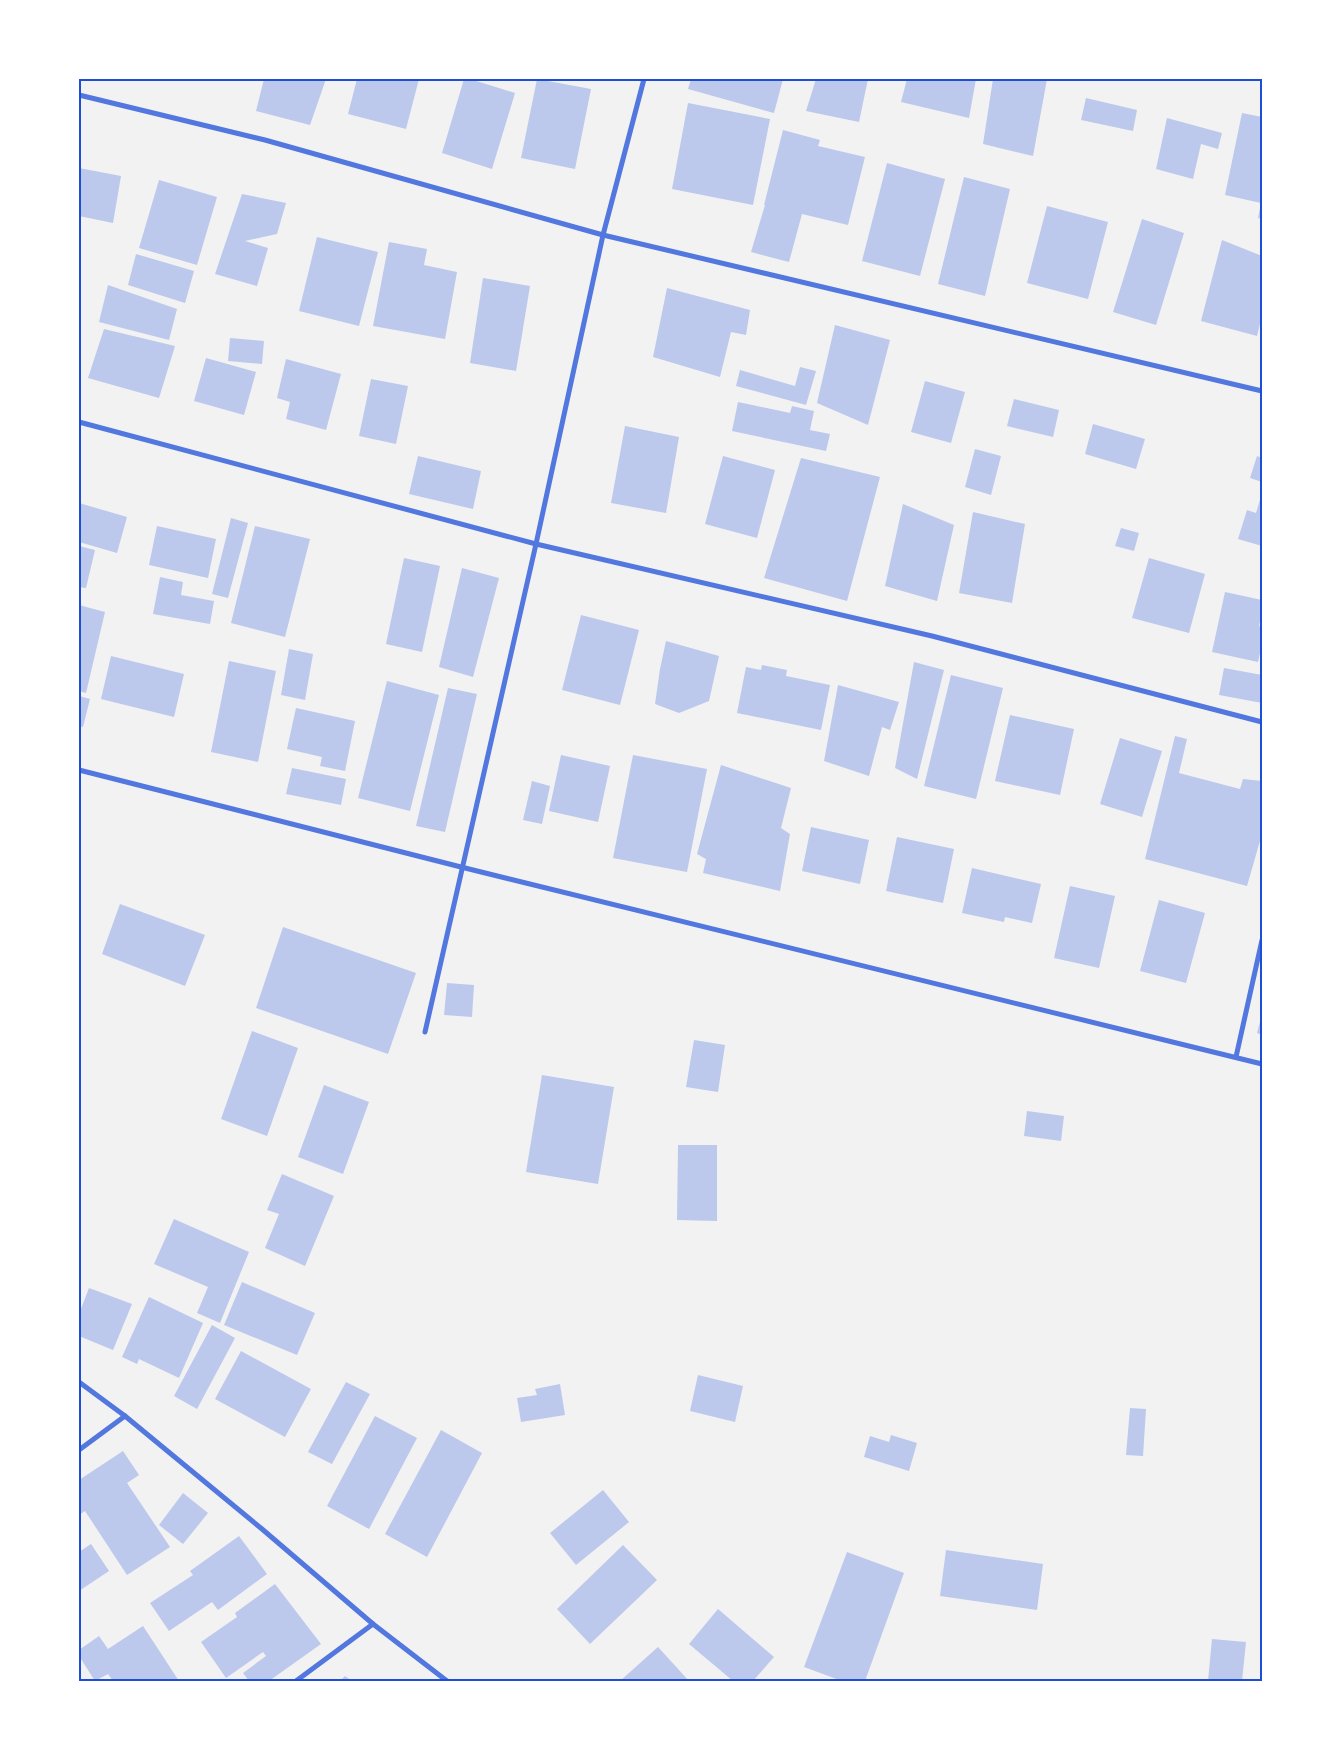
<svg xmlns="http://www.w3.org/2000/svg" width="1341" height="1760" font-family="Karla,sans-serif">
<style>
.building{fill:#bdc9ec}
.lines{fill:none;stroke-linecap:round;stroke-linejoin:round}
.minor{stroke:#5277de;stroke-width:5}
.neatline{fill:none;stroke:#1d4ed8;stroke-width:2}
</style>
<rect width="100%" height="100%" fill="#f2f2f2"/>
<g class="building">
<path d="M 264,79 L 326,79 L 310,125 L 256,111 Z"/>
<path d="M 357,79 L 419,79 L 406,129 L 348,114 Z"/>
<path d="M 464,79 L 470,79 L 515,93 L 492,169 L 442,153 Z"/>
<path d="M 537,79 L 591,89 L 575,169 L 521,158 Z"/>
<path d="M 691,79 L 783,79 L 774,113 L 688,89 Z"/>
<path d="M 816,79 L 868,79 L 859,122 L 806,111 Z"/>
<path d="M 907,79 L 976,79 L 969,118 L 901,102 Z"/>
<path d="M 993,79 L 1047,79 L 1033,156 L 983,144 Z"/>
<path d="M 1086,98 L 1137,110 L 1133,131 L 1081,120 Z"/>
<path d="M 688,103 L 770,119 L 753,205 L 672,189 Z"/>
<path d="M 1242,113 L 1262,117 L 1262,219 L 1258,218 L 1261,203 L 1225,195 Z"/>
<path d="M 1167,118 L 1222,133 L 1218,149 L 1201,144 L 1193,179 L 1156,169 Z"/>
<path d="M 783,130 L 820,140 L 818,146 L 865,157 L 848,225 L 802,214 L 789,262 L 751,252 L 765,205 L 764,205 Z"/>
<path d="M 887,163 L 945,179 L 920,276 L 862,261 Z"/>
<path d="M 79,168 L 121,176 L 113,223 L 79,216 Z"/>
<path d="M 964,177 L 1010,189 L 985,296 L 938,284 Z"/>
<path d="M 159,180 L 217,197 L 197,265 L 139,248 Z"/>
<path d="M 242,194 L 286,203 L 277,234 L 245,241 L 268,248 L 257,286 L 215,274 Z"/>
<path d="M 1047,206 L 1108,222 L 1088,299 L 1027,283 Z"/>
<path d="M 1142,219 L 1184,233 L 1156,325 L 1113,312 Z"/>
<path d="M 317,237 L 378,252 L 359,326 L 299,311 Z"/>
<path d="M 1222,240 L 1262,256 L 1262,316 L 1257,336 L 1201,321 Z"/>
<path d="M 389,242 L 427,249 L 424,265 L 457,272 L 445,339 L 373,326 Z"/>
<path d="M 136,254 L 194,271 L 185,303 L 128,285 Z"/>
<path d="M 483,278 L 530,286 L 516,371 L 470,363 Z"/>
<path d="M 108,285 L 177,309 L 169,340 L 99,322 Z"/>
<path d="M 667,288 L 750,310 L 746,335 L 731,332 L 720,377 L 653,357 Z"/>
<path d="M 835,325 L 890,340 L 868,425 L 817,403 Z"/>
<path d="M 104,329 L 175,346 L 159,398 L 88,378 Z"/>
<path d="M 230,338 L 264,341 L 262,364 L 228,361 Z"/>
<path d="M 206,358 L 256,372 L 244,415 L 194,401 Z"/>
<path d="M 286,359 L 341,374 L 326,430 L 286,419 L 290,402 L 277,398 Z"/>
<path d="M 800,367 L 816,371 L 806,405 L 736,386 L 740,370 L 795,386 Z"/>
<path d="M 371,379 L 408,386 L 396,444 L 359,436 Z"/>
<path d="M 925,381 L 965,392 L 951,443 L 911,432 Z"/>
<path d="M 1014,399 L 1059,410 L 1053,437 L 1007,426 Z"/>
<path d="M 738,402 L 790,413 L 792,406 L 814,411 L 810,430 L 830,434 L 826,451 L 732,431 Z"/>
<path d="M 1093,424 L 1145,439 L 1136,469 L 1085,454 Z"/>
<path d="M 625,426 L 679,437 L 666,513 L 611,503 Z"/>
<path d="M 975,449 L 1001,456 L 991,495 L 965,487 Z"/>
<path d="M 418,456 L 481,471 L 473,509 L 409,494 Z"/>
<path d="M 723,456 L 775,470 L 757,538 L 705,524 Z"/>
<path d="M 1257,456 L 1262,458 L 1262,482 L 1250,478 Z"/>
<path d="M 801,458 L 880,477 L 847,601 L 764,578 Z"/>
<path d="M 1262,493 L 1262,546 L 1238,539 L 1247,510 L 1256,513 Z"/>
<path d="M 79,503 L 127,517 L 117,553 L 79,542 Z"/>
<path d="M 903,504 L 954,525 L 937,601 L 885,586 Z"/>
<path d="M 973,512 L 1025,524 L 1012,603 L 959,593 Z"/>
<path d="M 231,518 L 248,523 L 228,598 L 212,594 Z"/>
<path d="M 157,526 L 216,539 L 208,578 L 149,565 Z"/>
<path d="M 255,526 L 310,539 L 285,637 L 231,623 Z"/>
<path d="M 1121,528 L 1139,533 L 1134,551 L 1115,546 Z"/>
<path d="M 79,546 L 95,550 L 86,588 L 79,587 Z"/>
<path d="M 404,558 L 440,566 L 422,652 L 386,644 Z"/>
<path d="M 1149,558 L 1205,574 L 1189,633 L 1132,618 Z"/>
<path d="M 462,568 L 499,578 L 473,677 L 439,667 Z"/>
<path d="M 160,577 L 183,582 L 181,595 L 214,601 L 210,624 L 153,614 Z"/>
<path d="M 1225,592 L 1262,600 L 1262,611 L 1259,626 L 1262,627 L 1262,644 L 1258,662 L 1212,652 Z"/>
<path d="M 79,605 L 105,612 L 86,693 L 79,691 Z"/>
<path d="M 581,615 L 639,630 L 620,705 L 562,690 Z"/>
<path d="M 666,641 L 719,656 L 709,701 L 679,713 L 655,704 L 660,669 Z"/>
<path d="M 289,649 L 313,654 L 305,700 L 281,695 Z"/>
<path d="M 111,656 L 184,674 L 174,717 L 101,699 Z"/>
<path d="M 229,661 L 276,671 L 258,762 L 211,752 Z"/>
<path d="M 914,662 L 944,670 L 917,779 L 895,768 Z"/>
<path d="M 762,665 L 787,670 L 786,676 L 830,685 L 821,730 L 737,713 L 746,667 L 761,670 Z"/>
<path d="M 1224,668 L 1262,675 L 1262,703 L 1219,695 Z"/>
<path d="M 951,675 L 1003,688 L 976,799 L 924,786 Z"/>
<path d="M 387,681 L 439,695 L 410,811 L 358,798 Z"/>
<path d="M 838,685 L 899,702 L 890,730 L 882,727 L 869,776 L 824,761 Z"/>
<path d="M 448,688 L 477,694 L 445,832 L 416,826 Z"/>
<path d="M 79,696 L 90,699 L 83,727 L 79,726 Z"/>
<path d="M 296,708 L 355,721 L 345,771 L 320,766 L 322,757 L 287,749 Z"/>
<path d="M 1010,715 L 1074,729 L 1060,795 L 995,781 Z"/>
<path d="M 1175,736 L 1187,739 L 1179,773 L 1240,789 L 1243,779 L 1262,781 L 1262,834 L 1247,886 L 1145,859 Z"/>
<path d="M 1120,738 L 1162,751 L 1142,817 L 1100,804 Z"/>
<path d="M 561,755 L 610,766 L 598,822 L 549,811 Z"/>
<path d="M 633,755 L 707,769 L 687,872 L 613,858 Z"/>
<path d="M 721,765 L 791,788 L 781,828 L 790,834 L 780,891 L 703,873 L 706,859 L 697,854 Z"/>
<path d="M 292,768 L 346,779 L 341,805 L 286,794 Z"/>
<path d="M 532,781 L 550,786 L 542,824 L 523,820 Z"/>
<path d="M 811,827 L 869,840 L 860,884 L 802,871 Z"/>
<path d="M 897,837 L 954,849 L 943,903 L 886,891 Z"/>
<path d="M 972,868 L 1041,884 L 1032,923 L 1005,917 L 1004,922 L 962,913 Z"/>
<path d="M 1070,886 L 1115,896 L 1099,968 L 1054,958 Z"/>
<path d="M 1159,900 L 1205,913 L 1186,983 L 1140,971 Z"/>
<path d="M 120,904 L 205,935 L 185,986 L 102,954 Z"/>
<path d="M 283,927 L 416,973 L 388,1054 L 256,1008 Z"/>
<path d="M 447,983 L 474,985 L 472,1017 L 444,1015 Z"/>
<path d="M 1262,1014 L 1262,1035 L 1257,1033 Z"/>
<path d="M 252,1031 L 298,1048 L 267,1136 L 221,1119 Z"/>
<path d="M 694,1040 L 725,1045 L 718,1092 L 686,1087 Z"/>
<path d="M 542,1075 L 614,1087 L 598,1184 L 526,1172 Z"/>
<path d="M 324,1085 L 369,1102 L 343,1174 L 298,1157 Z"/>
<path d="M 1027,1111 L 1064,1116 L 1061,1141 L 1024,1136 Z"/>
<path d="M 678,1145 L 717,1145 L 717,1221 L 677,1220 Z"/>
<path d="M 282,1174 L 334,1196 L 305,1266 L 265,1248 L 279,1214 L 267,1210 Z"/>
<path d="M 174,1219 L 249,1252 L 220,1323 L 197,1313 L 208,1287 L 154,1264 Z"/>
<path d="M 242,1282 L 315,1313 L 297,1355 L 224,1325 Z"/>
<path d="M 89,1288 L 132,1304 L 113,1350 L 79,1336 L 79,1314 Z"/>
<path d="M 149,1297 L 203,1323 L 179,1378 L 139,1359 L 137,1364 L 122,1357 Z"/>
<path d="M 212,1325 L 235,1338 L 197,1409 L 174,1396 Z"/>
<path d="M 241,1351 L 311,1389 L 285,1437 L 215,1399 Z"/>
<path d="M 698,1375 L 743,1386 L 735,1422 L 690,1411 Z"/>
<path d="M 346,1382 L 370,1394 L 332,1464 L 308,1452 Z"/>
<path d="M 560,1384 L 565,1415 L 521,1422 L 517,1398 L 537,1395 L 535,1389 Z"/>
<path d="M 1130,1408 L 1146,1409 L 1143,1456 L 1126,1455 Z"/>
<path d="M 375,1416 L 417,1438 L 369,1529 L 327,1506 Z"/>
<path d="M 441,1430 L 482,1453 L 427,1557 L 385,1534 Z"/>
<path d="M 891,1435 L 917,1443 L 909,1471 L 864,1457 L 870,1436 L 889,1442 Z"/>
<path d="M 123,1451 L 139,1475 L 127,1483 L 170,1547 L 127,1575 L 85,1511 L 79,1515 L 79,1480 Z"/>
<path d="M 603,1490 L 629,1522 L 576,1565 L 550,1533 Z"/>
<path d="M 183,1493 L 208,1513 L 183,1544 L 159,1525 Z"/>
<path d="M 239,1536 L 267,1574 L 218,1610 L 212,1602 L 169,1631 L 150,1603 L 193,1575 L 190,1571 Z"/>
<path d="M 91,1544 L 109,1571 L 79,1591 L 79,1552 Z"/>
<path d="M 623,1545 L 657,1580 L 590,1644 L 557,1609 Z"/>
<path d="M 946,1550 L 1043,1564 L 1037,1610 L 940,1596 Z"/>
<path d="M 847,1552 L 904,1573 L 865,1681 L 842,1681 L 804,1667 Z"/>
<path d="M 275,1584 L 321,1644 L 269,1681 L 249,1681 L 243,1673 L 266,1656 L 263,1652 L 226,1678 L 201,1642 L 237,1617 L 235,1613 Z"/>
<path d="M 718,1609 L 774,1657 L 753,1681 L 733,1681 L 689,1644 Z"/>
<path d="M 143,1626 L 179,1681 L 113,1681 L 108,1674 L 95,1681 L 79,1656 L 79,1650 L 99,1636 L 108,1649 Z"/>
<path d="M 1212,1639 L 1246,1642 L 1242,1681 L 1208,1681 Z"/>
<path d="M 658,1647 L 689,1681 L 620,1681 Z"/>
<path d="M 345,1676 L 352,1681 L 340,1681 Z"/>
</g>
<g class="lines">
<g class="minor">
<path d="M 79,95 L 265,140 L 603,235 L 1262,391"/>
<path d="M 79,422 L 536,544 L 932,636 L 1262,722"/>
<path d="M 79,770 L 461,867 L 1262,1064"/>
<path d="M 425,1032 L 536,544 L 603,235 L 644,79"/>
<path d="M 1236,1057 L 1262,940"/>
<path d="M 79,1382 L 125,1416 L 262,1529 L 373,1624 L 447,1681"/>
<path d="M 79,1450 L 125,1416"/>
<path d="M 296,1681 L 373,1624"/>
</g>
</g>
<rect width="1341" height="1760" fill="none" stroke="#ffffff" stroke-width="160"/>
<rect x="80" y="80" width="1181" height="1600" class="neatline"/>
</svg>
